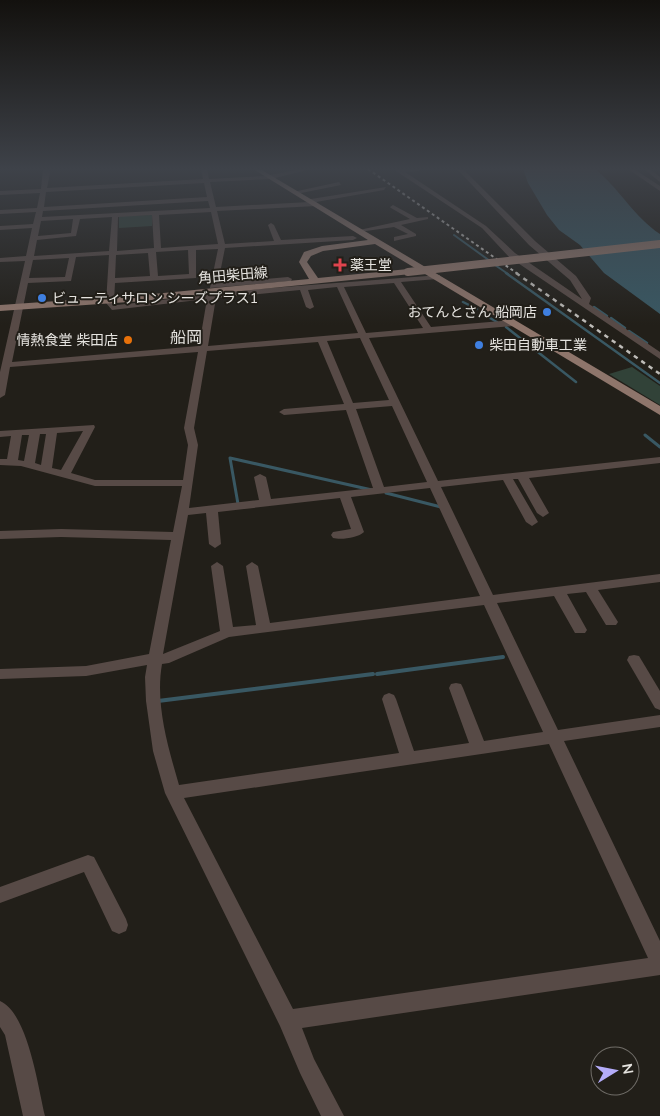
<svg xmlns="http://www.w3.org/2000/svg" width="660" height="1116" font-family="'Nunito Sans','Noto Sans JP',sans-serif">
<style>
.green{fill:#314238}
.water{fill:#395863}
.lines{fill:none;stroke-linecap:round;stroke-linejoin:round}
.stream-far3{stroke:#395863;stroke-width:2}
.stream-far2{stroke:#395863;stroke-width:2.5}
.stream-far1{stroke:#395863;stroke-width:3}
.stream{stroke:#395863;stroke-width:4}
.minor{fill:#574a46;fill-rule:evenodd}
.major{fill:#8e756b;fill-rule:evenodd}
.rail-far1{stroke:#bebcb8;stroke-width:2;stroke-dasharray:3 3;stroke-linecap:butt}
.rail{stroke:#bebcb8;stroke-width:2.5;stroke-dasharray:4.5 4.5;stroke-linecap:butt}
.major-bridge{stroke:#8e756b;stroke-width:8}
.health-dot{fill:#e0444e;stroke:#221f19;stroke-width:2}
.shop-dot{fill:#3f7fe0;stroke:#221f19;stroke-width:2}
.food-dot{fill:#e8710a;stroke:#221f19;stroke-width:2}
.labels{text-anchor:middle;stroke-width:4;stroke-linejoin:round;paint-order:stroke}
.far-poi-label{font-size:14px;fill:#e5e3df;stroke:#221f19;text-anchor:start}
.far-street-label{font-size:14px;fill:#e5e3df;stroke:#221f19}
.far-quarter-label{font-size:16px;fill:#e5e3df;stroke:#221f19}
</style>
<rect width="100%" height="100%" fill="#221f19"/>
<g class="green">
<path d="M 152,215 L 152,226 L 119,228 L 119,216 Z"/>
<path d="M 632,367 L 660,386 L 660,405 L 609,374 Z"/>
</g>
<path class="water" d="M 523,169 L 595,169 C 619,188 634,217 660,234 L 660,314 L 604,273 L 580,245 L 559,230 L 547,215 L 528,183 Z"/>
<g class="lines">
<g class="stream-far3">
<path d="M 454,235 L 490,261"/>
<path d="M 495,265 L 508,274"/>
</g>
<g class="stream-far2">
<path d="M 506,273 L 660,383"/>
<path d="M 463,302 L 477,309"/>
<path d="M 594,307 L 607,316"/>
<path d="M 483,314 L 497,322"/>
<path d="M 611,318 L 625,328"/>
<path d="M 506,327 L 576,382"/>
<path d="M 629,331 L 647,343"/>
</g>
<g class="stream-far1">
<path d="M 645,435 L 660,447"/>
<path d="M 386,493 L 441,507"/>
<path d="M 238,504 L 230,458 L 372,490"/>
</g>
<g class="stream">
<path d="M 377,674 L 503,657"/>
<path d="M 158,701 L 373,674"/>
</g>
<g class="minor">
<path d="M 43,169 L 49,169 L 50,173 L 47,188 L 203,179 L 201,169 L 207,169 L 209,179 L 265,176 L 301,169 L 311,169 L 271,179 L 210,182 L 216,207 L 309,202 L 308,201 L 311,199 L 386,187 L 384,190 L 316,202 L 319,204 L 316,206 L 217,211 L 225,244 L 274,241 L 268,225 L 271,223 L 274,225 L 281,240 L 353,236 L 357,238 L 353,240 L 225,248 L 218,283 L 288,277 L 292,279 L 291,281 L 210,288 L 218,249 L 196,250 L 196,278 L 115,283 L 114,302 L 117,305 L 258,289 L 440,275 L 440,279 L 437,279 L 401,282 L 431,327 L 513,320 L 517,323 L 513,326 L 369,338 L 438,481 L 660,457 L 660,463 L 529,478 L 549,513 L 543,517 L 537,513 L 518,479 L 513,479 L 538,522 L 532,526 L 526,522 L 503,480 L 441,487 L 493,595 L 660,574 L 660,582 L 598,590 L 618,622 L 616,625 L 606,625 L 586,592 L 567,594 L 587,630 L 585,633 L 575,633 L 554,596 L 497,603 L 558,730 L 660,715 L 660,727 L 564,741 L 660,941 L 660,975 L 302,1028 L 314,1059 L 344,1116 L 321,1116 L 300,1073 L 280,1026 L 165,793 L 153,751 L 146,701 L 145,677 L 147,665 L 86,676 L 0,679 L 0,669 L 86,666 L 149,654 L 171,540 L 61,537 L 0,539 L 0,531 L 61,529 L 173,532 L 182,486 L 95,486 L 21,466 L 0,465 L 0,459 L 7,459 L 11,436 L 0,437 L 0,431 L 94,425 L 95,427 L 71,473 L 95,480 L 183,480 L 188,445 L 184,428 L 198,352 L 10,367 L 5,395 L 0,398 L 0,372 L 25,261 L 0,262 L 0,258 L 26,256 L 32,228 L 0,230 L 0,226 L 33,224 L 36,212 L 0,214 L 0,210 L 37,208 L 40,193 L 0,195 L 0,191 L 41,189 ZM 204,183 L 207,197 L 44,207 L 46,192 ZM 208,201 L 210,208 L 42,217 L 43,211 ZM 211,212 L 218,244 L 161,248 L 159,215 ZM 152,215 L 154,248 L 117,251 L 118,217 ZM 112,217 L 109,251 L 34,256 L 37,240 L 76,236 L 80,219 ZM 73,219 L 71,233 L 38,236 L 41,221 ZM 188,250 L 189,274 L 158,276 L 156,252 ZM 148,253 L 150,276 L 115,278 L 116,255 ZM 109,255 L 106,303 L 112,310 L 207,299 L 199,346 L 12,362 L 28,283 L 71,281 L 76,257 ZM 69,258 L 65,277 L 29,278 L 33,260 ZM 394,283 L 423,328 L 366,333 L 344,287 ZM 337,287 L 358,333 L 208,346 L 216,298 L 300,290 L 306,307 L 310,309 L 314,307 L 308,290 ZM 360,338 L 389,400 L 353,403 L 327,341 ZM 318,342 L 344,404 L 284,409 L 279,412 L 284,415 L 346,410 L 373,488 L 271,499 L 266,477 L 260,474 L 254,477 L 259,500 L 189,508 L 198,445 L 194,428 L 207,351 ZM 392,406 L 427,482 L 384,487 L 356,409 ZM 83,431 L 61,470 L 52,468 L 57,433 ZM 40,434 L 46,434 L 41,465 L 35,463 ZM 22,435 L 29,435 L 24,461 L 18,460 ZM 430,488 L 480,596 L 270,623 L 258,566 L 252,562 L 246,566 L 256,625 L 233,627 L 223,566 L 217,562 L 211,566 L 220,631 L 163,654 L 188,515 L 206,513 L 209,544 L 215,548 L 221,544 L 218,512 L 340,498 L 351,529 L 333,532 L 331,535 L 333,538 C 341,540 358,538 364,532 L 351,497 ZM 484,605 L 543,732 L 484,741 L 463,688 L 461,684 L 456,683 L 451,684 L 449,688 L 469,743 L 414,751 L 396,699 L 394,695 L 389,693 L 384,695 L 382,699 L 399,753 L 179,785 C 168,747 155,704 162,664 L 169,663 L 229,637 ZM 549,744 L 648,958 L 293,1009 L 184,798 Z"/>
<path d="M 393,169 L 421,169 L 418,171 L 405,172 L 486,226 L 515,253 L 582,299 L 570,280 L 529,245 L 457,169 L 463,169 L 535,241 L 576,276 L 591,298 L 589,304 L 660,352 L 660,359 L 509,257 L 482,228 Z"/>
<path d="M 628,169 L 634,169 L 660,186 L 660,191 Z"/>
<path d="M 644,169 L 650,169 L 660,177 L 660,182 Z"/>
<path d="M 339,182 L 341,185 L 296,194 L 293,192 Z"/>
<path d="M 393,205 L 417,218 L 428,217 L 428,219 L 401,225 L 416,234 L 416,236 L 394,241 L 394,237 L 408,234 L 394,227 L 359,232 L 359,230 L 410,219 L 391,208 L 390,207 Z"/>
<path d="M 634,655 L 639,656 L 660,691 L 660,710 L 655,708 L 627,660 L 629,656 Z"/>
<path d="M 88,855 L 94,857 L 126,919 L 128,925 L 126,931 L 119,934 L 112,931 L 84,872 L 0,903 L 0,887 Z"/>
<path d="M 0,1001 C 28,1013 38,1087 45,1116 L 23,1116 L 5,1035 L 0,1027 Z"/>
</g>
<path class="major" d="M 253,169 L 260,169 L 660,406 L 660,415 L 375,244 L 323,251 L 311,256 L 307,262 L 318,278 L 408,269 L 413,272 L 411,274 L 143,301 L 0,311 L 0,305 L 143,295 L 309,279 L 299,262 L 304,252 L 322,246 L 368,240 Z"/>
<path class="rail-far1" d="M 368,169 L 518,274"/>
<path class="rail" d="M 516,273 L 660,374"/>
<path class="major-bridge" d="M 408,272 L 660,244"/>
</g>
<linearGradient id="sky" x2="0" y2="1"><stop stop-color="#13110e"/><stop offset="0.52" stop-color="#3e4249"/><stop offset="1" stop-color="#3e4249" stop-opacity="0"/></linearGradient>
<rect width="660" height="325" fill="url(#sky)"/>
<path class="health-dot" d="M337.5 257.5h5v5h5v5h-5v5h-5v-5h-5v-5h5z"/>
<g class="shop-dot">
<circle cx="42" cy="298" r="5"/>
<circle cx="547" cy="312" r="5"/>
<circle cx="479" cy="345" r="5"/>
</g>
<circle class="food-dot" cx="128" cy="340" r="5"/>
<g class="labels">
<g class="far-poi-label">
<text x="350" y="270">薬王堂</text>
<text x="52" y="303">ビューティサロン シーズプラス1</text>
<text x="537" y="317" text-anchor="end">おてんとさん 船岡店</text>
<text x="118" y="345" text-anchor="end">情熱食堂 柴田店</text>
<text x="489" y="350">柴田自動車工業</text>
</g>
<g class="far-street-label">
<text transform="translate(233 275) rotate(-5)" y="5">角田柴田線</text>
</g>
<g class="far-quarter-label">
<text x="186" y="343">船岡</text>
</g>
</g>
<g transform="translate(615 1071) rotate(80)"><circle r="24" fill="#221f19" stroke="#706d68"/>
<path d="M0-4L9 19L0 12L-9 19Z" fill="#b4acf9"/>
<text y="-8" font-size="14" font-weight="bold" text-anchor="middle" fill="#e5e3df">N</text>
</g>
</svg>
